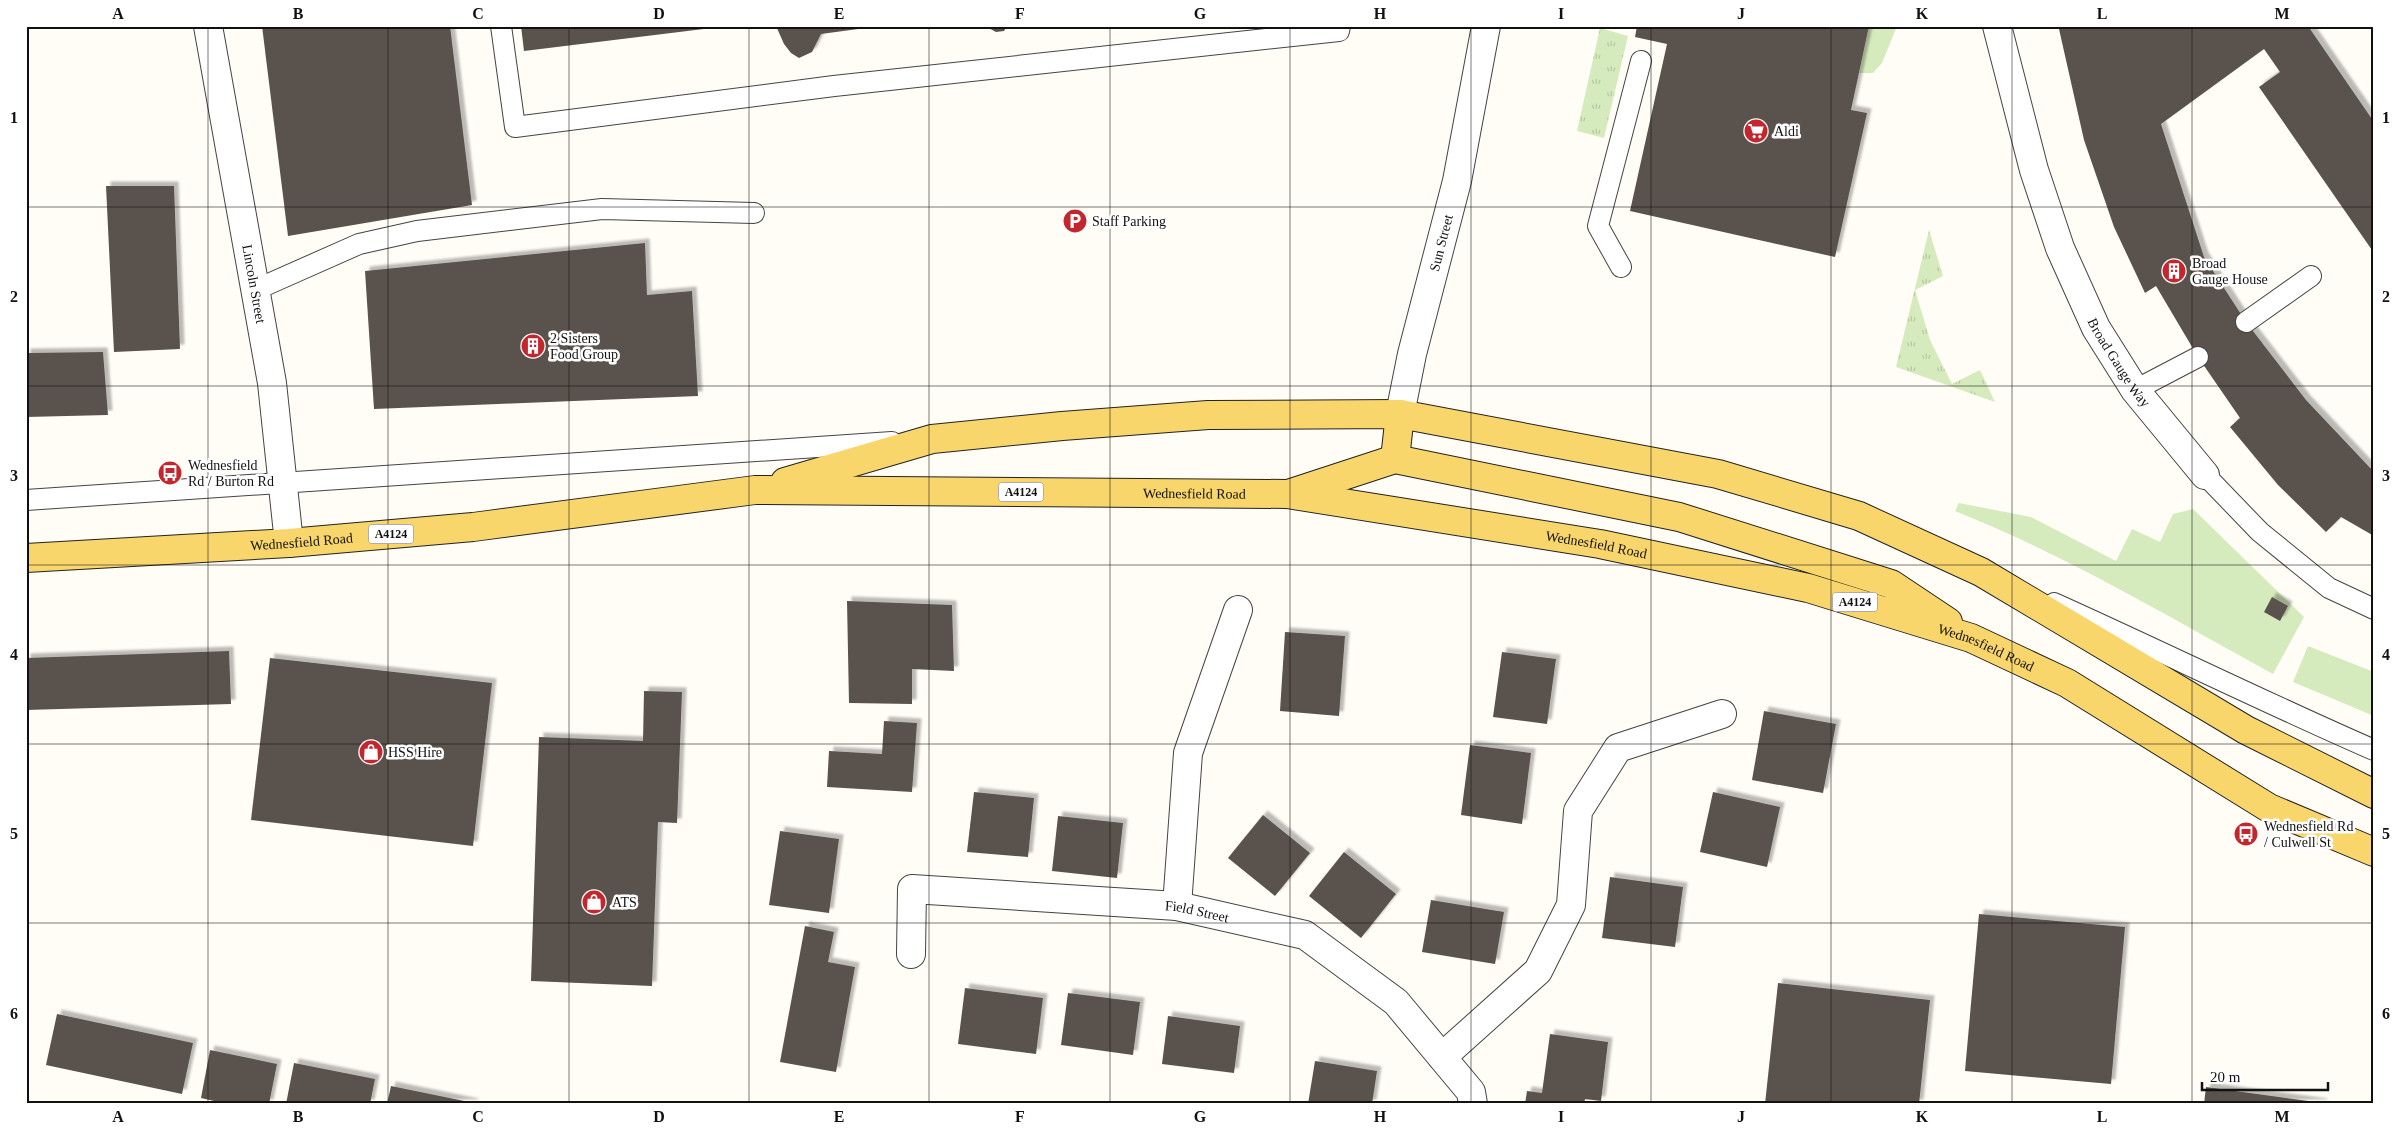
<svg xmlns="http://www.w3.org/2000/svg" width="2400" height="1130" font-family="Georgia,serif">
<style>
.grass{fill:url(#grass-tufts)}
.garden{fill:#d5ebbd}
.building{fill:#5a524d;filter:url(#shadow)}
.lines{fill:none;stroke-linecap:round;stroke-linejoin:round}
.lane-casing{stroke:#444;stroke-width:22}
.street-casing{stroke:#444;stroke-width:30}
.primary-casing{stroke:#222;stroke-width:30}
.lane{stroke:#fff;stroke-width:20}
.street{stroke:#fff;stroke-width:28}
.primary{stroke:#f9d66b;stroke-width:28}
.grid{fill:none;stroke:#111;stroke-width:1;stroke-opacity:0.55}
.labels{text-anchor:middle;stroke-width:5;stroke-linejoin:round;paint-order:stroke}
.shield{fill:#fff;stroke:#585858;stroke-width:1}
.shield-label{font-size:12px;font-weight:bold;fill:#111}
.poi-label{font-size:14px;fill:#111;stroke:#fff;text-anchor:start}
.street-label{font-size:14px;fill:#111;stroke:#fff}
.neatline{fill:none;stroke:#111;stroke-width:2}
.grid-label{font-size:16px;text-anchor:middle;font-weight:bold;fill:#111}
</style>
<defs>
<pattern id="grass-tufts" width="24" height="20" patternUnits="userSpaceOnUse" patternTransform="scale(1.25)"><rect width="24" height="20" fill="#d5ebbd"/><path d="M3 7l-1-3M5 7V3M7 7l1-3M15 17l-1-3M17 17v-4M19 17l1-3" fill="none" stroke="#b6c8a1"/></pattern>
<filter id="shadow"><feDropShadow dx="4.5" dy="-4.5" stdDeviation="1" flood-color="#0004"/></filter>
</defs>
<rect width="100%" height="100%" fill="#fffdf5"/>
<g class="grass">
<path d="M 1600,28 L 1628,36 L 1604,138 L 1577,131 Z"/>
<path d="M 1929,230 L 1943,276 L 1915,290 L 1930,340 L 1952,384 L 1980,370 L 1995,402 L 1896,367 Z"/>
</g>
<g class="garden">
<path d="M 1869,26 L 1897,26 L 1882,63 L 1873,73 L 1859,73 Z"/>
<path d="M 1959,503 L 2031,517 L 2116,561 L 2132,529 L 2160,542 L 2173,514 L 2193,509 L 2304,617 L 2273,674 C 2169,617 2066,555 1955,511 Z"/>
<path d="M 2308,646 L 2374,672 L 2374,716 L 2293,682 Z"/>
</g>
<g class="building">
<path d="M 262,26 L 450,26 L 472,205 L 288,236 Z"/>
<path d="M 521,26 L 719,26 L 720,27 L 524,51 Z"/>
<path d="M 776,26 L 873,26 L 873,27 L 821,34 L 812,52 L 799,58 L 791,53 L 784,44 Z"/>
<path d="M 985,26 L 1007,26 L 1004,31 L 996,32 Z"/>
<path d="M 1637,26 L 1869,26 L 1851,110 L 1867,113 L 1835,257 L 1630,211 L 1667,44 L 1635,37 Z"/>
<path d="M 2079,26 L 2308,26 L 2374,122 L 2374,253 L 2259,87 L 2280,72 L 2264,49 L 2161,124 L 2204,257 L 2246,322 L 2306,400 L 2374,472 L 2374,536 L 2341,517 L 2326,532 L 2278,485 L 2230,427 L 2240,418 L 2198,357 L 2156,286 L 2145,293 L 2114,227 L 2084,140 L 2059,29 Z"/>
<path d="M 106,186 L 174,186 L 180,349 L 114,352 Z"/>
<path d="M 645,243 L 647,295 L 692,291 L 698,396 L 374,409 L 365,271 Z"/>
<path d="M 103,352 L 108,415 L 26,417 L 26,353 Z"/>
<path d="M 2272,597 L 2288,606 L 2280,621 L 2264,612 Z"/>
<path d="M 847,601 L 952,605 L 954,671 L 912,669 L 912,704 L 849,703 Z"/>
<path d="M 1285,632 L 1345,636 L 1339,716 L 1280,711 Z"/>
<path d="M 229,651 L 231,704 L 26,710 L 26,658 Z"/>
<path d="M 1502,652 L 1556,659 L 1547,724 L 1493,717 Z"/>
<path d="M 270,658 L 492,683 L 473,846 L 251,820 Z"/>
<path d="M 644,691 L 682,692 L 677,823 L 658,822 L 652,986 L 531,981 L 539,737 L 643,741 Z"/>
<path d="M 1764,711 L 1836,724 L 1823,793 L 1752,780 Z"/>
<path d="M 884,721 L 917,723 L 912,792 L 827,787 L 829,751 L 882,754 Z"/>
<path d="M 1470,745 L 1531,753 L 1522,824 L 1461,815 Z"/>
<path d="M 974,792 L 1034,798 L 1028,857 L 967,852 Z"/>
<path d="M 1713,792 L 1780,807 L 1767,867 L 1700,852 Z"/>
<path d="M 1263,815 L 1310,853 L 1275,896 L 1228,858 Z"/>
<path d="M 1058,816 L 1123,823 L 1117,878 L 1052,871 Z"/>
<path d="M 780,831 L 839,839 L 829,913 L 769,905 Z"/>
<path d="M 1344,852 L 1396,894 L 1361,938 L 1309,896 Z"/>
<path d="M 1610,877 L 1683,887 L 1675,947 L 1602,938 Z"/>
<path d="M 1431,900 L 1504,912 L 1495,964 L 1422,952 Z"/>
<path d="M 1979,914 L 2125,927 L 2111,1084 L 1965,1071 Z"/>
<path d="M 805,926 L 834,932 L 828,962 L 855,967 L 836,1072 L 780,1062 Z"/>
<path d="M 1778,983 L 1930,1000 L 1919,1104 L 1765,1104 Z"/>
<path d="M 965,988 L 1043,998 L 1036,1054 L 958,1044 Z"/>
<path d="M 1068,993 L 1140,1002 L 1133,1055 L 1061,1045 Z"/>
<path d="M 57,1014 L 193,1043 L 182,1094 L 46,1065 Z"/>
<path d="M 1168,1016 L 1240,1026 L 1234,1073 L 1162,1064 Z"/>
<path d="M 1550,1034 L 1608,1042 L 1601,1101 L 1585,1099 L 1584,1104 L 1525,1104 L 1527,1091 L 1542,1093 Z"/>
<path d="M 210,1050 L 277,1064 L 269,1104 L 227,1104 L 201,1098 Z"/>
<path d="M 1315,1061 L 1377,1071 L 1372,1104 L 1308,1104 Z"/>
<path d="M 294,1063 L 375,1079 L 370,1104 L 286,1104 Z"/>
<path d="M 391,1086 L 474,1103 L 474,1104 L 387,1104 Z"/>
<path d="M 2206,1087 L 2323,1103 L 2323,1104 L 2204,1104 Z"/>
</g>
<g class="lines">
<defs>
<g id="lane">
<path d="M 501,26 L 515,127 L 834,86 L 1339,31 L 1340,26"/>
<path d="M 1621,267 L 1598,226 L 1641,61"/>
<path d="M 255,290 L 359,244 L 417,231 L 602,209 L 754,213"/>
<path d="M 2246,322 L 2311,276"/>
<path d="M 2135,390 L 2198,357"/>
<path d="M 2205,475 L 2260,532 L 2329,588 L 2374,609"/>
<path d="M 26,500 C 315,478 604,463 892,442"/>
<path d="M 2054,603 C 2161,651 2266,703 2374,750"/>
</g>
<g id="street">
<path id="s1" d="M 208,26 L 272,383 L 289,543"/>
<path id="s2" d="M 1997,26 L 2034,170 L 2060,248 L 2096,328 L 2135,390 L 2205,475"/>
<path id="s3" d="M 1400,414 L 1412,354 L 1457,181 L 1486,26"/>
<path d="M 1177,906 L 1188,753 L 1238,610"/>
<path id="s4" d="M 911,954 L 912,889 L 1177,906 L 1305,935 L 1396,1002 L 1471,1092 L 1473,1104"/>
<path d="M 1442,1057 L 1538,971 L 1571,905 L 1578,811 L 1618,748 L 1722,714"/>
</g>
<g id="primary">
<path d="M 1395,459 L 1400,414"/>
<path d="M 785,482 L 932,439 L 1062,426 L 1208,415 L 1400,414 L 1718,474 L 1859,516 L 1981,572 L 2246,730 L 2374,794"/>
<path d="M 1291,493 L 1395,459 L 1679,517 L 1891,584 L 1948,622"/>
<path id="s5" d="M 26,558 L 289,543 L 473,527 L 755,490 L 1287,494 L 1600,544 L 1808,588 L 1971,638 L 2067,683 L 2269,808 L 2374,852"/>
</g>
</defs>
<use href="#lane" class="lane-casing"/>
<use href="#street" class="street-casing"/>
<use href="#primary" class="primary-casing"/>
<use href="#lane" class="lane"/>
<use href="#street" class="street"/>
<use href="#primary" class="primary"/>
</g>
<path class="grid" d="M 208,26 L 208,1104M 388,26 L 388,1104M 569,26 L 569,1104M 749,26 L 749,1104M 929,26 L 929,1104M 1110,26 L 1110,1104M 1290,26 L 1290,1104M 1471,26 L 1471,1104M 1651,26 L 1651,1104M 1831,26 L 1831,1104M 2012,26 L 2012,1104M 2192,26 L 2192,1104M 26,207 L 2374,207M 26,386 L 2374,386M 26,565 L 2374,565M 26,744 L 2374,744M 26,923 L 2374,923"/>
<defs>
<symbol id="supermarket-disc" viewBox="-11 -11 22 22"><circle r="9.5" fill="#c4262e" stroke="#fff"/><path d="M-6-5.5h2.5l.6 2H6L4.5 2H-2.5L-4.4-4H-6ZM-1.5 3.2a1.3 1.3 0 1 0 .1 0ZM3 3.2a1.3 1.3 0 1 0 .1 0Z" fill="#fff"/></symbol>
<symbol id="parking-disc" viewBox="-11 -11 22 22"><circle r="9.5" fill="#c4262e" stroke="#fff"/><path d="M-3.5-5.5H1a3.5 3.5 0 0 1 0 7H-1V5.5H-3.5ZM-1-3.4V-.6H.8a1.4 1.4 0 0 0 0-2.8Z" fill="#fff"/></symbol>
<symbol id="building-disc" viewBox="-11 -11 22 22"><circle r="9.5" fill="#c4262e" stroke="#fff"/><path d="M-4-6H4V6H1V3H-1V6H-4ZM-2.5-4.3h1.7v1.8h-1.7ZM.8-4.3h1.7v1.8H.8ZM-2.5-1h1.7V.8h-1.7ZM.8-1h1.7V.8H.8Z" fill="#fff"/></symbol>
<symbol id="bus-disc" viewBox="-11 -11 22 22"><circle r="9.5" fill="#c4262e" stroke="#fff"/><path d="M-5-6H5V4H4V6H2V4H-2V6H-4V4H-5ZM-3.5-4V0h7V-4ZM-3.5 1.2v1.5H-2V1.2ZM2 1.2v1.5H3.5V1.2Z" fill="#fff"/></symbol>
<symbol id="shop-disc" viewBox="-11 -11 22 22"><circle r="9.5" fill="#c4262e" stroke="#fff"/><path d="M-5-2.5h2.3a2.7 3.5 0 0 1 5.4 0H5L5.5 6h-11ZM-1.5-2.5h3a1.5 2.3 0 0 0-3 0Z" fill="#fff"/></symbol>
</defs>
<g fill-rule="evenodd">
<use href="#supermarket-disc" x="1742" y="117" width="28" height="28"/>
<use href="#parking-disc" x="1061" y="207" width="28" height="28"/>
<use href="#building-disc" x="2160" y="257" width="28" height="28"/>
<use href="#building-disc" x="519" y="332" width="28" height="28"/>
<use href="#bus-disc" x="156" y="459" width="28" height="28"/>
<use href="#shop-disc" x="357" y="738" width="28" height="28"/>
<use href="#bus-disc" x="2232" y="820" width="28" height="28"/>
<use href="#shop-disc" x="580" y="888" width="28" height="28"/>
</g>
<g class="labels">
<g class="shield">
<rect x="998.5" y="482.5" width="45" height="19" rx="4"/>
<rect x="368.5" y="524.5" width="45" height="19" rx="4"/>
<rect x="1832.5" y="592.5" width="45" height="19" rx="4"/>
</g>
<g class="shield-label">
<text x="1021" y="496">A4124</text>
<text x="391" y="538">A4124</text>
<text x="1855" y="606">A4124</text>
</g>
<g class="poi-label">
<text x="1774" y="136">Aldi</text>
<text x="1092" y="226">Staff Parking</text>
<text x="2192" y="268">Broad<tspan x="2192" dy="16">Gauge House</tspan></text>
<text x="550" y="343">2 Sisters<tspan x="550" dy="16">Food Group</tspan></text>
<text x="188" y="470">Wednesfield<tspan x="188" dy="16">Rd / Burton Rd</tspan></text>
<text x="388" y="757">HSS Hire</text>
<text x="2264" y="831">Wednesfield Rd<tspan x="2264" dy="16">/ Culwell St</tspan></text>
<text x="612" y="907">ATS</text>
</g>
<g class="street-label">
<text dy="5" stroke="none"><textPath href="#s3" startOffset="176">Sun Street</textPath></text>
<text dy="5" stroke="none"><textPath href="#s1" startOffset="262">Lincoln Street</textPath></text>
<text dy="5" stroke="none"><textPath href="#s2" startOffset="360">Broad Gauge Way</textPath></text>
<text dy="5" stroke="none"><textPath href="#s5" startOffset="1172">Wednesfield Road</textPath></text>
<text dy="5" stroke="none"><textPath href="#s5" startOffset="276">Wednesfield Road</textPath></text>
<text dy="5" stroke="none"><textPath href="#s5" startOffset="1578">Wednesfield Road</textPath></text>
<text dy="5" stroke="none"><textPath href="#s5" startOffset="1982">Wednesfield Road</textPath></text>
<text dy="5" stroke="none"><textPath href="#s4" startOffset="351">Field Street</textPath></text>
</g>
</g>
<rect width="2400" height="1130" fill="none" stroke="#ffffff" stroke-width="55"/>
<path d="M2202 1082v8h126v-8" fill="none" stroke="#111111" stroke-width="2.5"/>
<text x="2210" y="1082" font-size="15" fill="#111111" stroke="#ffffff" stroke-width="4" paint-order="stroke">20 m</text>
<rect x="28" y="28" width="2344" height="1074" class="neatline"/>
<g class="grid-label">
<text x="118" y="19">A</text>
<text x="298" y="19">B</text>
<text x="478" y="19">C</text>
<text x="659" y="19">D</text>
<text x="839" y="19">E</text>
<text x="1020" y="19">F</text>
<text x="1200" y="19">G</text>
<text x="1380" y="19">H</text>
<text x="1561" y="19">I</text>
<text x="1741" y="19">J</text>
<text x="1922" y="19">K</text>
<text x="2102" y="19">L</text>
<text x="2282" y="19">M</text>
<text x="14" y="123">1</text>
<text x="2386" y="123">1</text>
<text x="14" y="302">2</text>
<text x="2386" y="302">2</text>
<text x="14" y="481">3</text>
<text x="2386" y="481">3</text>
<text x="14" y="660">4</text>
<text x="2386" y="660">4</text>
<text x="14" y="839">5</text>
<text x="2386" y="839">5</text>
<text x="14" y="1019">6</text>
<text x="2386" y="1019">6</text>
<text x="118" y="1122">A</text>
<text x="298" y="1122">B</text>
<text x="478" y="1122">C</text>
<text x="659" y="1122">D</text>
<text x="839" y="1122">E</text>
<text x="1020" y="1122">F</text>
<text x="1200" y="1122">G</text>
<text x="1380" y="1122">H</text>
<text x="1561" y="1122">I</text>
<text x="1741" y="1122">J</text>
<text x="1922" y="1122">K</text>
<text x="2102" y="1122">L</text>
<text x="2282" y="1122">M</text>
</g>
</svg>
